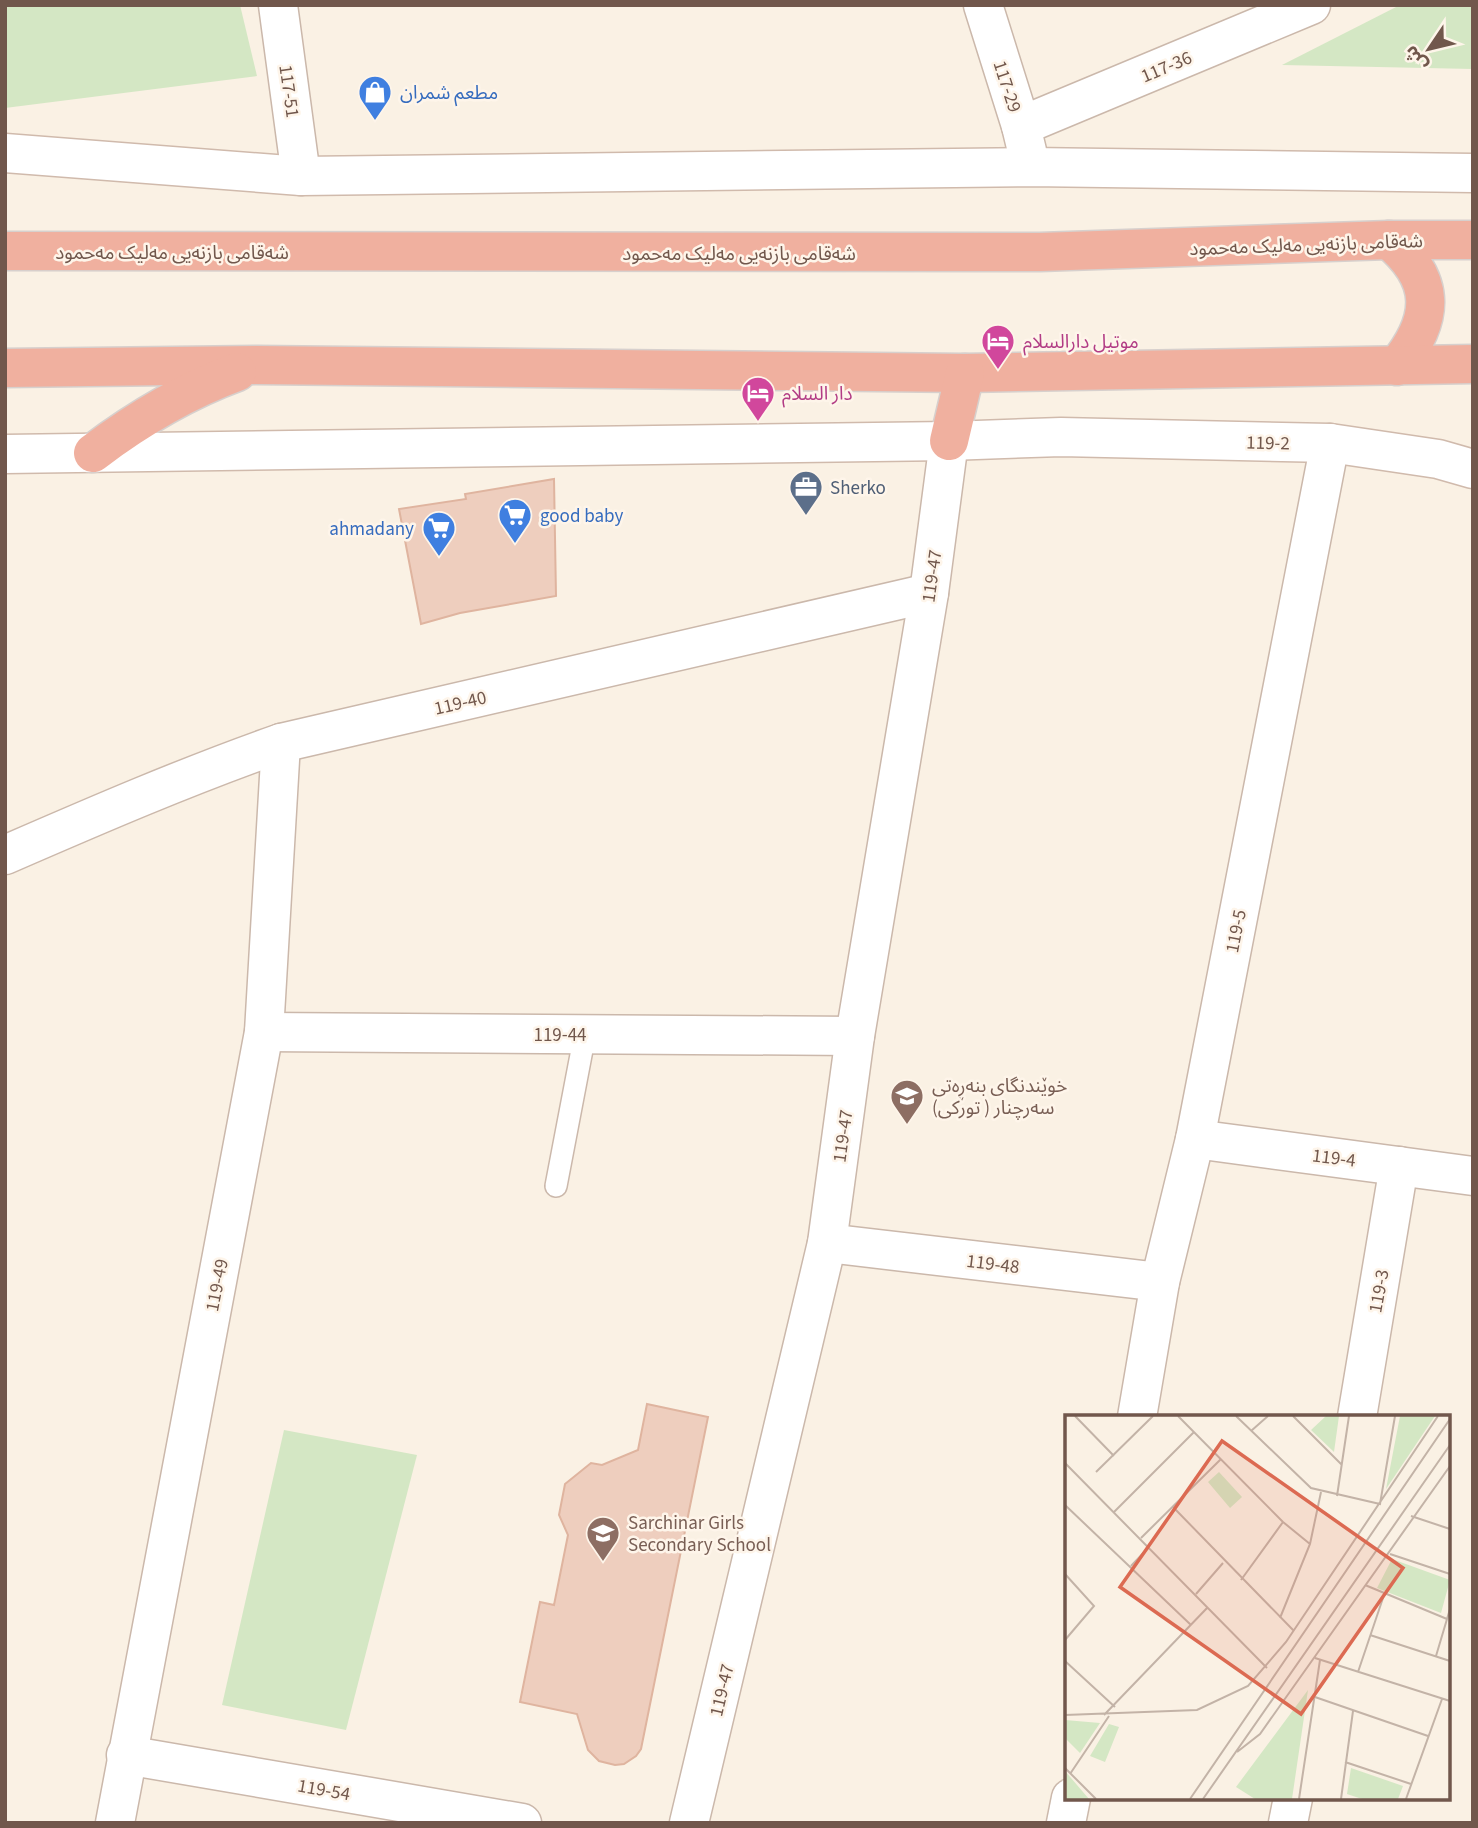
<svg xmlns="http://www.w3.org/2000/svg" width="1478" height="1828" font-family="'Source Sans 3','Noto Sans Arabic',sans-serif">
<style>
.green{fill:#d4e7c4}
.building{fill:#eecebe;stroke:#dfb49f;stroke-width:2}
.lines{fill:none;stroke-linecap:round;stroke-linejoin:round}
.lane-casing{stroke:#cbb8ab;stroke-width:24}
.street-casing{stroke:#cbb8ab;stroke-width:41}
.secondary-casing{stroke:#d0baac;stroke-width:41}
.highway-casing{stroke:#d7d0cd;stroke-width:41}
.lane{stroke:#fff;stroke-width:21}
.street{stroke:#fff;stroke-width:38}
.secondary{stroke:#fff;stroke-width:38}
.highway{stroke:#f0b09f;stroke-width:38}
.labels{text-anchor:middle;stroke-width:5;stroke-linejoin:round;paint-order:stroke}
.street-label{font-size:19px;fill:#71574c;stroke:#fef5ea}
.shop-label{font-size:19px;fill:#366cbe;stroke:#fef5ea;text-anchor:start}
.hotel-label{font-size:19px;fill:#b23c85;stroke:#fef5ea;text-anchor:start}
.service-label{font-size:19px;fill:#4e5e75;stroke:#fef5ea;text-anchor:start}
.education-label{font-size:19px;fill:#785e54;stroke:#fef5ea;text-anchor:start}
.inset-road{fill:none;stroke:#c3b3a7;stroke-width:2}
.view{fill:#dc6a52;fill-opacity:0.15;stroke:#dc6a52;stroke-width:3.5}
.inset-edge{fill:none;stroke:#71574c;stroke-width:3.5}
</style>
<rect width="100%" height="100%" fill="#faf1e4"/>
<g class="green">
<path d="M 5,5 L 240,5 L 257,76 L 5,108 Z"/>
<path d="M 1400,5 L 1473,5 L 1473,69 L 1282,65 Z"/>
<path d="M 284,1430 L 417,1455 L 346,1730 L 222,1705 Z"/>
</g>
<g class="building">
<path d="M 554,479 L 556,596 L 460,613 L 421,624 L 399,509 L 466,499 L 465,494 Z"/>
<path d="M 647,1404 L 708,1417 L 641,1749 L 636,1756 L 624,1764 L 615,1765 L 599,1761 L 588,1750 L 577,1714 L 520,1702 L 540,1602 L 554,1605 L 568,1535 L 559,1515 L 565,1484 L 591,1463 L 602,1465 L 638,1450 Z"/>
</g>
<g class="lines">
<defs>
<path id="lane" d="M 556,1186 L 585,1034"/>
<g id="street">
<path d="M 278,5 L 301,176"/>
<path d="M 983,5 L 1021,126 L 1027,151"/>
<path d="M 1021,126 L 1311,5"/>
<path d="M 5,855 C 97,815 187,776 281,743 L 929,593"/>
<path d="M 264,1032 L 855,1036"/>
<path d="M 1195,1139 L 1473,1176"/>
<path d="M 827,1243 L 1160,1282"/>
<path d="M 1137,1417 L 1160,1282 L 1195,1139 L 1330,443"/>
<path d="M 1357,1417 L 1399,1166"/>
<path d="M 126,1755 L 522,1823"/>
<path d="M 115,1823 L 264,1032 L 281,743"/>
<path d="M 689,1823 L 827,1243 L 855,1036 L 929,593 L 949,441"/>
<path d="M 1066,1823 L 1071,1798"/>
<path d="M 1288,1823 L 1293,1798"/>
</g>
<g id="secondary">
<path d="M 5,153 L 301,176 L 1030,167 L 1473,173"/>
<path d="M 5,454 L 949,441 L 1061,437 L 1330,443 L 1438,459 L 1473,469"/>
</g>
<g id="highway">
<path d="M 1389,240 C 1437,280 1435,319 1397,366"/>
<path d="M 5,251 L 1040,252 L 1389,240 L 1473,240"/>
<path d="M 5,368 L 257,365 L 965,373 L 1473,364"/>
<path d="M 949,441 L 965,373"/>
<path d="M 93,453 C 138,419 185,391 237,372"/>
</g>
</defs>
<use href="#lane" class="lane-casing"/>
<use href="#street" class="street-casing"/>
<use href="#secondary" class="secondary-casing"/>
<use href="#highway" class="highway-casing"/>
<use href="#lane" class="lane"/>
<use href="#street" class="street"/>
<use href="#secondary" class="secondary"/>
<use href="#highway" class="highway"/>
</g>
<defs>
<symbol id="shop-pin" viewBox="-11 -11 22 30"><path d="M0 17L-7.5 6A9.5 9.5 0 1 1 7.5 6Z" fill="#3f7fe0" stroke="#fef5ea"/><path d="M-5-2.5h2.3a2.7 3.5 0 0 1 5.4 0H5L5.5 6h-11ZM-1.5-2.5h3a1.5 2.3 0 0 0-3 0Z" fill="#fff"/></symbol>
<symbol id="hotel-pin" viewBox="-11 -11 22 30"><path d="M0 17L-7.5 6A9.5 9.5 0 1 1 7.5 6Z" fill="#d1479c" stroke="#fef5ea"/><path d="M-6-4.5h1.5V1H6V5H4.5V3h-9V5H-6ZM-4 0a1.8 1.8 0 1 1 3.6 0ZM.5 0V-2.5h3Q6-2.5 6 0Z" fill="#fff"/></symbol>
<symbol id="office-pin" viewBox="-11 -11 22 30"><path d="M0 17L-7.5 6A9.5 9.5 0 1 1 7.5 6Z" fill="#5c6f8a" stroke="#fef5ea"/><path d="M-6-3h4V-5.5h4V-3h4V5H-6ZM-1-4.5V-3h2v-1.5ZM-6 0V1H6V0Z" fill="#fff"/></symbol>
<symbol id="supermarket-pin" viewBox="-11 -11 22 30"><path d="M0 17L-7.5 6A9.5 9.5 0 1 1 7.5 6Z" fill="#3f7fe0" stroke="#fef5ea"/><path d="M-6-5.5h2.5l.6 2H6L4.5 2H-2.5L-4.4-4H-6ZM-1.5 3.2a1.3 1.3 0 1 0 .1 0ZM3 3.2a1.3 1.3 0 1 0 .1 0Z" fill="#fff"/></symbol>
<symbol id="school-pin" viewBox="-11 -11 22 30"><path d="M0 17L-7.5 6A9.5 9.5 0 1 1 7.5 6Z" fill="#8d6e63" stroke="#fef5ea"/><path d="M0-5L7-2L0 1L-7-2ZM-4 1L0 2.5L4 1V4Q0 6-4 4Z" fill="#fff"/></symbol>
</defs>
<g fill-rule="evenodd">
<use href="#shop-pin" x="356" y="73" width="38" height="52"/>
<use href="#hotel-pin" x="979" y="322" width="38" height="52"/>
<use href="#hotel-pin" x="739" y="374" width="38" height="52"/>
<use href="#office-pin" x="787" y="468" width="38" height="52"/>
<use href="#supermarket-pin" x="496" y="496" width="38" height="52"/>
<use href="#supermarket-pin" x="420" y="509" width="38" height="52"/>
<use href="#school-pin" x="888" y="1077" width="38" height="52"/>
<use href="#school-pin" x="584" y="1514" width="38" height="52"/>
</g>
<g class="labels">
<g class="street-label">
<text transform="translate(1166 66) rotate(-23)" y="7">117-36</text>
<text transform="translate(1008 86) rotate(72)" y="7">117-29</text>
<text transform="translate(290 91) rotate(82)" y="7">117-51</text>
<text transform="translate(1306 244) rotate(-2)" y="7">شەقامی بازنەیی مەلیک مەحمود</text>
<text x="172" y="259">شەقامی بازنەیی مەلیک مەحمود</text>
<text x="739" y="260">شەقامی بازنەیی مەلیک مەحمود</text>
<text transform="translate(1268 442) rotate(1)" y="7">119-2</text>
<text transform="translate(931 576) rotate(-82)" y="7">119-47</text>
<text transform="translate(460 702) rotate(-13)" y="7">119-40</text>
<text transform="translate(1235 931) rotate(-79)" y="7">119-5</text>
<text x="560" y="1041">119-44</text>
<text transform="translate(842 1136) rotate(-82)" y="7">119-47</text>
<text transform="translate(1334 1157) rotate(7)" y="7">119-4</text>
<text transform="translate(993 1263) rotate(7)" y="7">119-48</text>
<text transform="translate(216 1285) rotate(-79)" y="7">119-49</text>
<text transform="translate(1378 1291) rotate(-80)" y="7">119-3</text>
<text transform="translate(721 1690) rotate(-77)" y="7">119-47</text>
<text transform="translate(324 1789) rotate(10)" y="7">119-54</text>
</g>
<g class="shop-label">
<text x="400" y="99">مطعم شمران</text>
<text x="540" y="522">good baby</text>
<text x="414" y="535" text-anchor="end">ahmadany</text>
</g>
<g class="hotel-label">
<text x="1023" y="348">موتيل دارالسلام</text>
<text x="782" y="400">دار السلام</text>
</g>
<g class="service-label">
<text x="830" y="494">Sherko</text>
</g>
<g class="education-label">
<text x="932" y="1092">خوێندنگای بنەڕەتی<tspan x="932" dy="22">سەرچنار ( تورکی)</tspan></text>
<text x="628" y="1529">Sarchinar Girls<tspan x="628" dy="22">Secondary School</tspan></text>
</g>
</g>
<g transform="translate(1065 1415)">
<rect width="385" height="385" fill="#faf1e4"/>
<path d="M 261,1 L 274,1 L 269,37 L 246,15 ZM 335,1 L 370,1 L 321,74 ZM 154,57 L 177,82 L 165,93 L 143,67 ZM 327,144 L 385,165 L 376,198 L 312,173 ZM 243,275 L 227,384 L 190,384 L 171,372 ZM 0,305 L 35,308 L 15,338 L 0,323 ZM 44,309 L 54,312 L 40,347 L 25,341 ZM 286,353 L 338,371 L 333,384 L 297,384 L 282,379 ZM 0,356 L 24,384 L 0,384 Z" fill="#d4e7c4"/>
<path class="inset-road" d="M 10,1 L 49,41M 113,1 L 218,107 L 245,129M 171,1 L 246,73 L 315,89 L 330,1M 228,1 L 277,50M 186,16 L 203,1M 0,48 L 202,253M 31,57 L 88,1M 272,81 L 284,1M 0,90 L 126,210M 108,92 L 229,216M 49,97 L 129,17M 346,101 L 385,114M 76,123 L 156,44M 325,139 L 385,159M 66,151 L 84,132M 0,159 L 29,191 L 0,225M 176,165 L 218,107M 300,170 L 382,204M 131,179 L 158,148M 215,203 L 245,129 L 256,77M 305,220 L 385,246M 371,241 L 385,194M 250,243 L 385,286M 0,246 L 50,292M 293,257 L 319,180M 247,281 L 363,321M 0,300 L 132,295 L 183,271 L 221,227 L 373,1M 39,300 L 143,192M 172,337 L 195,319 L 385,51M 280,347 L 346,369M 0,353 L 31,384M 5,359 L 44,301M 125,384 L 385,4M 138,384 L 385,30M 234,384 L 255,245M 276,384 L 288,296M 341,384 L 377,284"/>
<path class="view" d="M 157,26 L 338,153 L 236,299 L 55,172 Z"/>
<rect width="385" height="385" class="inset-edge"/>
</g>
<rect width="1478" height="1828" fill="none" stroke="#71574c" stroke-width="14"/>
<g transform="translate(1429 49) rotate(235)" stroke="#fef5ea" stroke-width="5" paint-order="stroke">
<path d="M0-5L12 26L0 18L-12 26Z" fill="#71574c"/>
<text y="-10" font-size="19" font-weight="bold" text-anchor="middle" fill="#71574c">ش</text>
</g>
</svg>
